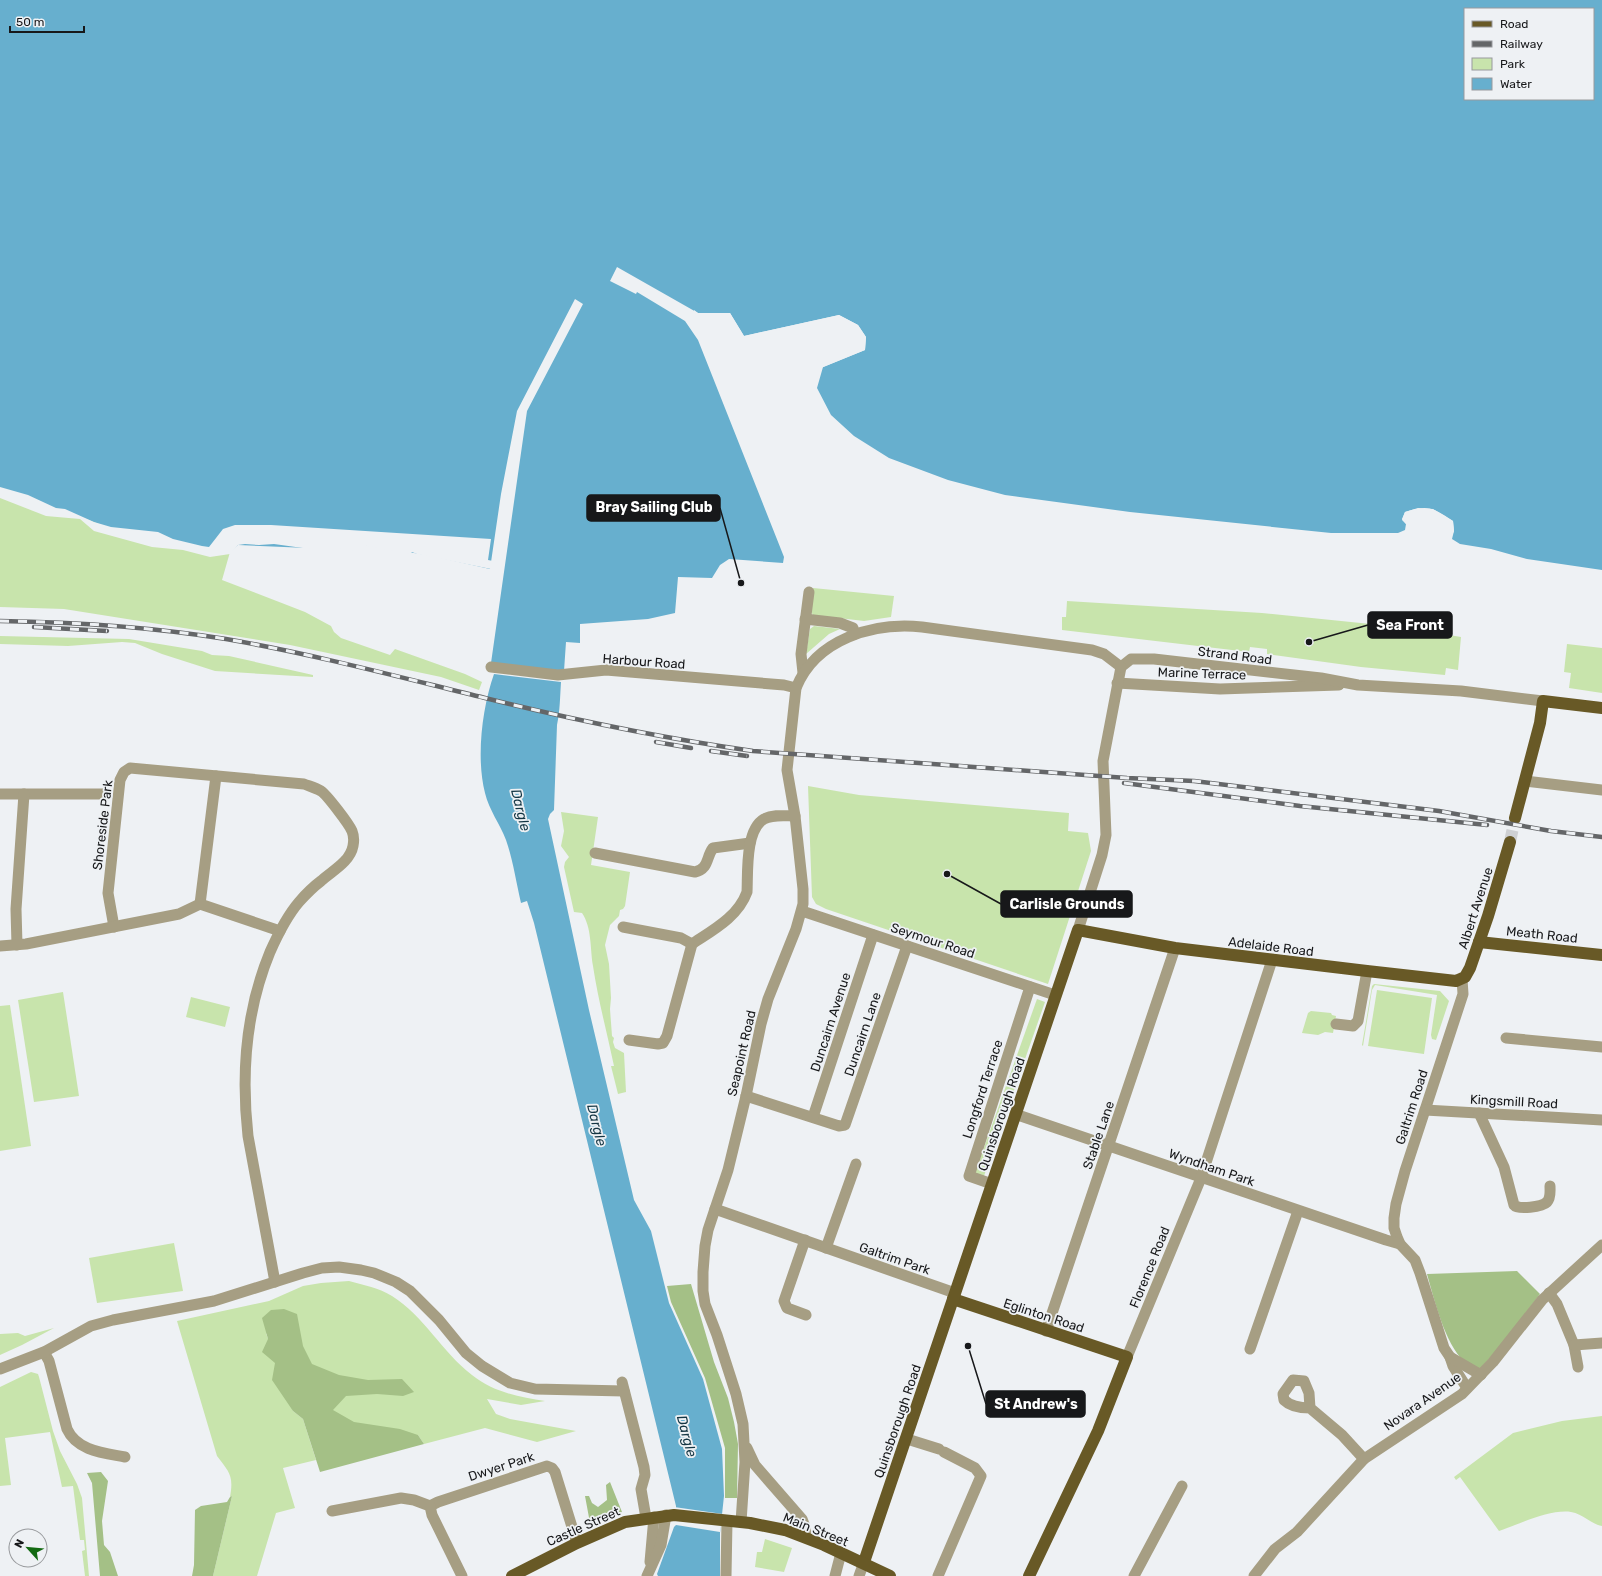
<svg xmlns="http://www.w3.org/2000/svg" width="1602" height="1576" font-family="Rubik,sans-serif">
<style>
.green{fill:#c8e4ac}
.forest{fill:#a4c086}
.water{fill:#67afce;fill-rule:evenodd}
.pier{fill:#eef1f4}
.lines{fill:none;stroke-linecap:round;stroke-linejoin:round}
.major-tunnel{stroke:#ced0d3;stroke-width:12;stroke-dasharray:12 6;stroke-linecap:butt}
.minor{stroke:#a69e83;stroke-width:11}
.major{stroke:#685926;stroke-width:12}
.rail-casing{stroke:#646668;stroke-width:4.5}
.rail{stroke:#eef1f4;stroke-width:3;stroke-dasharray:9;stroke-linecap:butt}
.labels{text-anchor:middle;stroke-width:3.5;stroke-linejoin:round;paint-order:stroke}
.street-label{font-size:13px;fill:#17181a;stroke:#eef1f4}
.water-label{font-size:14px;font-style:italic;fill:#143644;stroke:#eef1f4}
.leader{fill:none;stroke:#17181a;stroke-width:1.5}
.callout-dot{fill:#17181a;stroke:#eef1f4;stroke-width:1.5}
.callout{fill:#17181a;stroke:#17181a;stroke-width:1.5}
.callout-label{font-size:14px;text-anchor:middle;font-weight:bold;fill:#fff}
</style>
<rect width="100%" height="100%" fill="#eef1f4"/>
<g class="green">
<path d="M 0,496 L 230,552 L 222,580 L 305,612 L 331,626 L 334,632 L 341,638 L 390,655 L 395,649 L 465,674 L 482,682 L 479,690 L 441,677 L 290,645 L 64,609 L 0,607 Z"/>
<path d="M 813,588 L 894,596 L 891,617 L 864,621 L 813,615 L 810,610 Z"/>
<path d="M 1067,601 L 1262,613 L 1449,632 L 1449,635 L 1461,637 L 1458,670 L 1446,668 L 1445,675 L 1361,667 L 1267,654 L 1267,649 L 1250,647 L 1249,652 L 1062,630 L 1062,617 L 1066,617 Z"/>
<path d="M 814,626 L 840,629 L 829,634 L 806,654 L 810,629 Z"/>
<path d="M 0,636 L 129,639 L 202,651 L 212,655 L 229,656 L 313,675 L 313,677 L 215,671 L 162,654 L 135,643 L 122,642 L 68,646 L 0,644 Z"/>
<path d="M 1567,644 L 1602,648 L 1602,693 L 1569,688 L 1571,673 L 1564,672 Z"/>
<path d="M 808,786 L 859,795 L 1069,813 L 1068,831 L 1088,833 L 1091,851 L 1048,984 L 826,909 L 816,904 L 812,897 Z"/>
<path d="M 561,812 L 598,817 L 591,865 L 630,872 L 625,906 L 623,909 L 620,910 L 619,916 L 610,925 L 605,945 L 609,964 L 611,998 L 610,1009 L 612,1036 L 614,1038 L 613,1042 L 615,1048 L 624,1053 L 626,1092 L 618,1094 L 611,1066 L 614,1066 C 607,1033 598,999 593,966 C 590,948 592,928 582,913 L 574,912 L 564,867 L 565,862 L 569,857 L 561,846 L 564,831 Z"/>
<path d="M 1374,984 L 1440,991 L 1449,1001 L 1436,1040 L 1432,1039 L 1431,1035 L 1437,995 L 1375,985 L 1372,990 L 1363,1046 L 1362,1045 L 1372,986 Z"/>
<path d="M 1377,990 L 1432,998 L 1424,1054 L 1368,1046 Z"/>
<path d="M 63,992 L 79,1096 L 34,1102 L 18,1000 Z"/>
<path d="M 191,997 L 230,1007 L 225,1027 L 186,1017 Z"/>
<path d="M 1037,999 L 1045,1002 L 984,1176 L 975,1173 Z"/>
<path d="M 10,1005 L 31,1146 L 0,1151 L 0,1006 Z"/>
<path d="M 1311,1011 L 1331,1013 L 1332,1015 L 1336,1016 L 1333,1033 L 1325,1032 L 1318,1035 L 1302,1033 L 1308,1013 Z"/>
<path d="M 174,1243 L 183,1291 L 97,1303 L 89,1258 Z"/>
<path d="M 349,1281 C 364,1285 379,1288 392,1296 C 424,1316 442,1352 472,1375 C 493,1392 519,1397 545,1401 L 521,1405 L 487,1399 L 496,1414 L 510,1419 L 576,1431 L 537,1442 L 485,1428 L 424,1444 L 418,1435 L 340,1433 L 266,1333 L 293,1411 L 303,1419 L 316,1460 L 283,1468 L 295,1508 L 276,1513 L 257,1576 L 213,1576 L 232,1496 L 230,1497 C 234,1475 229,1472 217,1456 L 177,1321 L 269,1301 L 303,1286 L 321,1283 Z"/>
<path d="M 54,1328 L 22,1345 L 0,1355 L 0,1334 L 18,1333 L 25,1336 Z"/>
<path d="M 31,1372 L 38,1374 L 39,1377 L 53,1431 L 60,1451 L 77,1484 L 82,1498 L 89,1576 L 85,1576 L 82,1551 L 85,1550 L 84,1540 L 80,1540 L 73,1486 L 62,1487 L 50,1432 L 5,1438 L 11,1485 L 0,1486 L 0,1387 Z"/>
<path d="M 1602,1416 L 1602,1526 C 1591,1524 1583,1514 1571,1512 C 1550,1509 1519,1524 1499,1531 L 1460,1477 L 1456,1480 L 1454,1477 L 1513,1433 L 1562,1421 Z"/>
<path d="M 765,1539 L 792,1548 L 784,1572 L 755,1567 L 757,1552 L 762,1552 Z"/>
</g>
<g class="forest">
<path d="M 1517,1271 L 1540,1294 L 1503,1343 L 1480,1369 C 1475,1367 1468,1365 1464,1361 C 1445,1344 1434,1299 1427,1274 Z"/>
<path d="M 691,1284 L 714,1362 L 728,1398 L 734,1422 L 738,1444 L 737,1498 L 725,1498 L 725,1448 L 705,1378 L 671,1302 L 667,1286 Z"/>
<path d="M 284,1309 L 297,1314 L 303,1346 L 312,1364 L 339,1375 L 368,1380 L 402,1379 L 414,1392 L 403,1396 L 377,1394 L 346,1396 L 333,1410 L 354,1422 L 400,1429 L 418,1435 L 424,1444 L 320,1472 L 303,1419 L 293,1411 L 272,1380 L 275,1363 L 262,1352 L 268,1339 L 262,1318 L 271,1310 Z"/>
<path d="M 101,1472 L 108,1481 L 102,1521 L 104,1545 L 110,1552 L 118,1576 L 100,1576 L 92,1483 L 87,1473 Z"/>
<path d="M 610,1482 L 622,1512 L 590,1523 L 585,1496 L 589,1496 L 592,1503 L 598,1507 L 607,1500 L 606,1485 Z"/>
<path d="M 232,1496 L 213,1576 L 192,1576 L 194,1565 L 195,1510 L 201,1506 L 227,1502 L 230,1497 Z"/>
</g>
<g class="water">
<path d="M 0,0 L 1602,0 L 1602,570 L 1527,559 L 1491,549 L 1460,544 L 1452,539 L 1454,531 L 1453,521 C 1433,508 1429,504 1405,512 L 1402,519 L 1406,524 L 1405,530 L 1398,533 L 1331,533 L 1130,512 L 1005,495 L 948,480 L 889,458 L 854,436 L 831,415 L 817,388 L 823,367 L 865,350 L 866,337 L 858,325 L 839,315 L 744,336 L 730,313 L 698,313 L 617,267 L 610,281 L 636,294 L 637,292 L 685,321 L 698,340 L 784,557 L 783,563 L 729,559 L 720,565 L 712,578 L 678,577 L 675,613 L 648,619 L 580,624 L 580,643 L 566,642 L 564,671 L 491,663 L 527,411 L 583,304 L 575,299 L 517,411 L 501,494 L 490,569 L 432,556 L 360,544 L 334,547 L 308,548 L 238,545 L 230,552 L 152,545 L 81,517 L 0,496 ZM 1465,9 L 1593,9 L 1593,99 L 1465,99 Z"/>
<path d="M 494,674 L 561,682 C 560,697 560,711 557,725 L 554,810 L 550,814 L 548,819 L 589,1010 L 634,1200 L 651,1231 L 669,1303 L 703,1379 L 722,1449 L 724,1496 L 720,1533 L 720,1576 L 658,1576 L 657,1574 L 674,1527 L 676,1525 L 676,1506 L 534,923 L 527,901 L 521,903 C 516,882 513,860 506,840 C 500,824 489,810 485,793 C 476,758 482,708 494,674 Z"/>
</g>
<g class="pier">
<path d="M 694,310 L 698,313 L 730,313 L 744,336 L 839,315 L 858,325 L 866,337 L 865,350 L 821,368 L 822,365 L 863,348 L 864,337 L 857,327 L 839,317 L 744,338 L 729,315 L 697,315 L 694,313 Z"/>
<path d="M 0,487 L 28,495 L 56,508 L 65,509 L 94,522 L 111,527 L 158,532 L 173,539 L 202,546 L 209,547 L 223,529 L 235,525 L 271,525 L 491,539 L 488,560 L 493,561 L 491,569 L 417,554 L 412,552 L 410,554 L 362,545 L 359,551 L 334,548 L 310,549 L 274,544 L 259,545 L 245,544 L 238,545 L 230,554 L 210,557 L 183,550 L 152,547 L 94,531 L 80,519 L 46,516 L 0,498 Z"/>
<path d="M 1418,508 L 1433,509 L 1453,521 L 1454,531 L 1450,540 L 1452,531 L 1451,522 L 1433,511 L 1419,510 L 1407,514 L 1404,519 L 1408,525 L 1406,524 L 1402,520 L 1405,512 Z"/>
<path d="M 674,1507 L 723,1514 L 720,1532 L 676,1525 Z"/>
</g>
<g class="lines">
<path class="major-tunnel" d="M 1510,842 L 1515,818"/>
<g class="minor">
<path d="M 805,619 L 840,623 L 853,628 L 855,634"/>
<path d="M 491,667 L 558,675 L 606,670 L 784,685 L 796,688"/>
<path d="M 803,673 L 801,654 L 809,592"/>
<path d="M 1117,683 L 1220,689 L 1339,685"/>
<path d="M 1525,781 L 1602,790"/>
<path d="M 0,794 L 105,794"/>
<path d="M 595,853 L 695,872 C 709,869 706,857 713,848 L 750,843"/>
<path d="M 200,904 L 216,776"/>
<path d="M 802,911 L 1055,995"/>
<path d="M 114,927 L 108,893 L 120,780 L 124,772 L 130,768 L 304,784 C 309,786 316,788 321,791 C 327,795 349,824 352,831 C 354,836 354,841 353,846 C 350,862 332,871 321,881 C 313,887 306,894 299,902 C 287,916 278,934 270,952 C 246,1010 241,1073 248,1136 L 275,1282"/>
<path d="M 623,927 L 681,938 L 692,944"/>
<path d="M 1078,930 L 1102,855 L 1106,835 L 1103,761 L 1121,667 L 1131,659 L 1154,659 L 1321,678 L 1358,685 L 1461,691 L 1543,701"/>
<path d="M 17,945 L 16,909 L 24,794"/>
<path d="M 0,946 L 26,944 L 179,914 L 200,904 L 280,931"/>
<path d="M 1462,979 L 1463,994 L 1405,1171 L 1396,1204 L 1394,1218 L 1394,1228 L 1397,1237 L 1400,1244 L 1415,1260 L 1420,1273 L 1444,1348 L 1450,1357 L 1453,1366 L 1467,1388"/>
<path d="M 1336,1024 L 1353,1026 L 1358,1021 L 1367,971"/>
<path d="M 1506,1038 L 1602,1047"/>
<path d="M 629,1040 L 658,1044 L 663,1043 L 667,1036 L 692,944 C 713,930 738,917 747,892 C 748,873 745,830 764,819 C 773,814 786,816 795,816"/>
<path d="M 746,1096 L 839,1126 L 845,1125 L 907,946"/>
<path d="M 1425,1110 L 1602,1120"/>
<path d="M 1479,1113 L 1504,1167 L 1514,1205 C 1518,1210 1542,1207 1547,1202 C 1551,1198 1550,1191 1550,1186"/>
<path d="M 1015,1114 L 1386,1240 L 1400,1244"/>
<path d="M 813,1117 L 873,935"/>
<path d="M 992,1184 L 969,1176 L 1030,987"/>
<path d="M 715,1209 L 955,1293"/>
<path d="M 805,1240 L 784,1301 L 787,1308 L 806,1315"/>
<path d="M 826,1248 L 856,1164"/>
<path d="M 1549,1293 L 1557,1304 L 1574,1345 L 1578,1367"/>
<path d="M 1046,1331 L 1175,948"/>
<path d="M 1574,1345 L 1602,1343"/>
<path d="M 1250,1349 L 1298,1211"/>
<path d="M 44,1352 L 49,1361 L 67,1429 C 77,1451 104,1453 125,1457"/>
<path d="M 1127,1357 L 1201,1178 L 1272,960"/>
<path d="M 1450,1357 L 1481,1375"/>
<path d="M 0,1369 L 44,1352 L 91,1326 L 113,1320 L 214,1301 L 303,1273 L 322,1268 L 339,1267 L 361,1270 L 374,1273 L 396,1282 L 410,1291 L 439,1320 L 466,1353 L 482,1366 L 510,1383 L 535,1389 L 624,1391"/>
<path d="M 622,1382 L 644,1467 L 645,1475 L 641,1489 L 646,1518"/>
<path d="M 1310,1408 L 1309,1393 L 1304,1381 L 1293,1380 L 1283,1394 L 1284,1400 C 1291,1407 1301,1408 1310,1408 L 1342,1435 L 1364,1459"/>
<path d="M 907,1439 L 939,1449"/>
<path d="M 747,1448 L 755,1465 L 802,1519 L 805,1527 L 806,1537"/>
<path d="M 430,1506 L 438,1502 L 547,1466 L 552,1468 L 555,1472 L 577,1543"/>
<path d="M 332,1511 L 401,1498 L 414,1500 L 430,1506 L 432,1515 L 462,1576"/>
<path d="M 741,1522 L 745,1462 L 743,1424 L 736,1394 L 717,1335 L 705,1304 L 703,1291 L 703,1272 L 705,1246 L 708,1230 L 728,1170 L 746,1096 L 761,1024 L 768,999 L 796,929 L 803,904 L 803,889 L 795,816 L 787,770 L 796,688 C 816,639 873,622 922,627 L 1092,650 L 1104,654 L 1121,667"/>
<path d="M 650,1562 L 654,1517"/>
<path d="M 647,1576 L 661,1545 L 666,1515"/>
<path d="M 726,1576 L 727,1521"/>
<path d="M 835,1576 L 841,1553"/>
<path d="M 859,1576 L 864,1562"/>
<path d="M 938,1576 L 981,1476 L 975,1468 L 944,1452"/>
<path d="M 1134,1576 L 1182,1486"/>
<path d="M 1254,1576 L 1275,1549 L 1297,1532 L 1364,1459 L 1462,1394 L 1493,1362 L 1542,1300 L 1602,1245"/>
</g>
<g class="major">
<path d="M 1515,818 L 1540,723 L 1543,701 L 1602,708"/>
<path d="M 1479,942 L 1602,955"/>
<path d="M 953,1299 L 1127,1357 L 1098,1431 L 1029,1576"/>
<path d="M 864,1562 L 1078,930 L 1175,948 L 1367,971 L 1456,981 L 1465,977 L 1470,968 L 1488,916 L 1510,842"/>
<path d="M 512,1576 L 577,1543 L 625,1522 L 674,1515 L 750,1523 L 785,1530 L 824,1545 L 890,1576"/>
</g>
<defs>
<g id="rail">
<path d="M 0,621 C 76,622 151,627 226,639 C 313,654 399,677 485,698 C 574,720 662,738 753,751 L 1127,778 L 1194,781 L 1439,811 L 1551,831 L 1602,837"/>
<path d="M 34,627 L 107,631"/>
<path d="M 656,742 L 691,748"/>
<path d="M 711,751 L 747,756"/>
<path d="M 1124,783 L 1300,806 L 1487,825"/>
</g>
</defs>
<use href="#rail" class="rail-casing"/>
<use href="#rail" class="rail"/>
</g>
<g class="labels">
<g class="street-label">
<text transform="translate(1235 655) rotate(7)" y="5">Strand Road</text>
<text transform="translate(644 661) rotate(4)" y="5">Harbour Road</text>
<text transform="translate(1202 673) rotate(2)" y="5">Marine Terrace</text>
<text transform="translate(102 825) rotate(-83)" y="5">Shoreside Park</text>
<text transform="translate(1475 908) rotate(-72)" y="5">Albert Avenue</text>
<text transform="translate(1542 934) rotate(6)" y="5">Meath Road</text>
<text transform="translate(933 940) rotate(18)" y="5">Seymour Road</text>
<text transform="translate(1271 946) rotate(7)" y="5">Adelaide Road</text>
<text transform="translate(830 1022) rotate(-72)" y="5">Duncairn Avenue</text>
<text transform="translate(862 1034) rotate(-71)" y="5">Duncairn Lane</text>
<text transform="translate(741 1053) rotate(-77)" y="5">Seapoint Road</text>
<text transform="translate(982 1089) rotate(-72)" y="5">Longford Terrace</text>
<text transform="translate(1514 1101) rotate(3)" y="5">Kingsmill Road</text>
<text transform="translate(1411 1107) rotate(-72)" y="5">Galtrim Road</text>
<text transform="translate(1001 1114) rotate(-71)" y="5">Quinsborough Road</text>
<text transform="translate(1098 1135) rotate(-71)" y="5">Stable Lane</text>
<text transform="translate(1212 1167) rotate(19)" y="5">Wyndham Park</text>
<text transform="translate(895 1258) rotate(19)" y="5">Galtrim Park</text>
<text transform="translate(1149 1267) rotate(-68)" y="5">Florence Road</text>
<text transform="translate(1044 1315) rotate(18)" y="5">Eglinton Road</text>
<text transform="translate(1422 1401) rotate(-35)" y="5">Novara Avenue</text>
<text transform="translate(897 1421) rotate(-71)" y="5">Quinsborough Road</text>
<text transform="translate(501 1466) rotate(-18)" y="5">Dwyer Park</text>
<text transform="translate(583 1526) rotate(-24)" y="5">Castle Street</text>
<text transform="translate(816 1529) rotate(22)" y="5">Main Street</text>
</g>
<g class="water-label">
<text transform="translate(521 810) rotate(76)" y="5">Dargle</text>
<text transform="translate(597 1125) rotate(76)" y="5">Dargle</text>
<text transform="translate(687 1436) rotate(75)" y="5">Dargle</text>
</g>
</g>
<path class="leader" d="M741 583L720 508M1309 642L1368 625M947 874L1001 904M968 1346L986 1404"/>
<g class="callout-dot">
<circle cx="741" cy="583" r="4"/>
<circle cx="1309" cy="642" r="4"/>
<circle cx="947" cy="874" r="4"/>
<circle cx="968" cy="1346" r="4"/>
</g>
<g class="callout">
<rect x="587" y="495" width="133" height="26" rx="4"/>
<rect x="1368" y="612" width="84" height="26" rx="4"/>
<rect x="1001" y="891" width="131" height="26" rx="4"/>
<rect x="986" y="1391" width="99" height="26" rx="4"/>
</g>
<g class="callout-label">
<text x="654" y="512">Bray Sailing Club</text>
<text x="1410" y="630">Sea Front</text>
<text x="1067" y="909">Carlisle Grounds</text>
<text x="1036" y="1409">St Andrew's</text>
</g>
<rect x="1464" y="8" width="130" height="92" fill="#eef1f4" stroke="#989a9d"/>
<rect x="1472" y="21" width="20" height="6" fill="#685926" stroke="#989a9d"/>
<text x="1500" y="28" font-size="12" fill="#17181a">Road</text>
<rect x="1472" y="41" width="20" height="6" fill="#646668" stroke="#989a9d"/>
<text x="1500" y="48" font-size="12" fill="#17181a">Railway</text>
<rect x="1472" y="58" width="20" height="12" fill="#c8e4ac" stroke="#989a9d"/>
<text x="1500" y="68" font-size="12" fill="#17181a">Park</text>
<rect x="1472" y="78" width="20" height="12" fill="#67afce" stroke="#989a9d"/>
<text x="1500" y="88" font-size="12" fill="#17181a">Water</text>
<g transform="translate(28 1548) rotate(297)"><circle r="19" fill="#eef1f4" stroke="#989a9d"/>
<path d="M0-3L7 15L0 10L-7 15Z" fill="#126a11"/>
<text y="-6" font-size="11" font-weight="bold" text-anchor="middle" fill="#17181a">N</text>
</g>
<path d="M10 26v6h74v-6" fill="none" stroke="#17181a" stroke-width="2"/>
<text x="16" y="26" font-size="12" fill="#17181a" stroke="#eef1f4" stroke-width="3" paint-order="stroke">50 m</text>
</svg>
